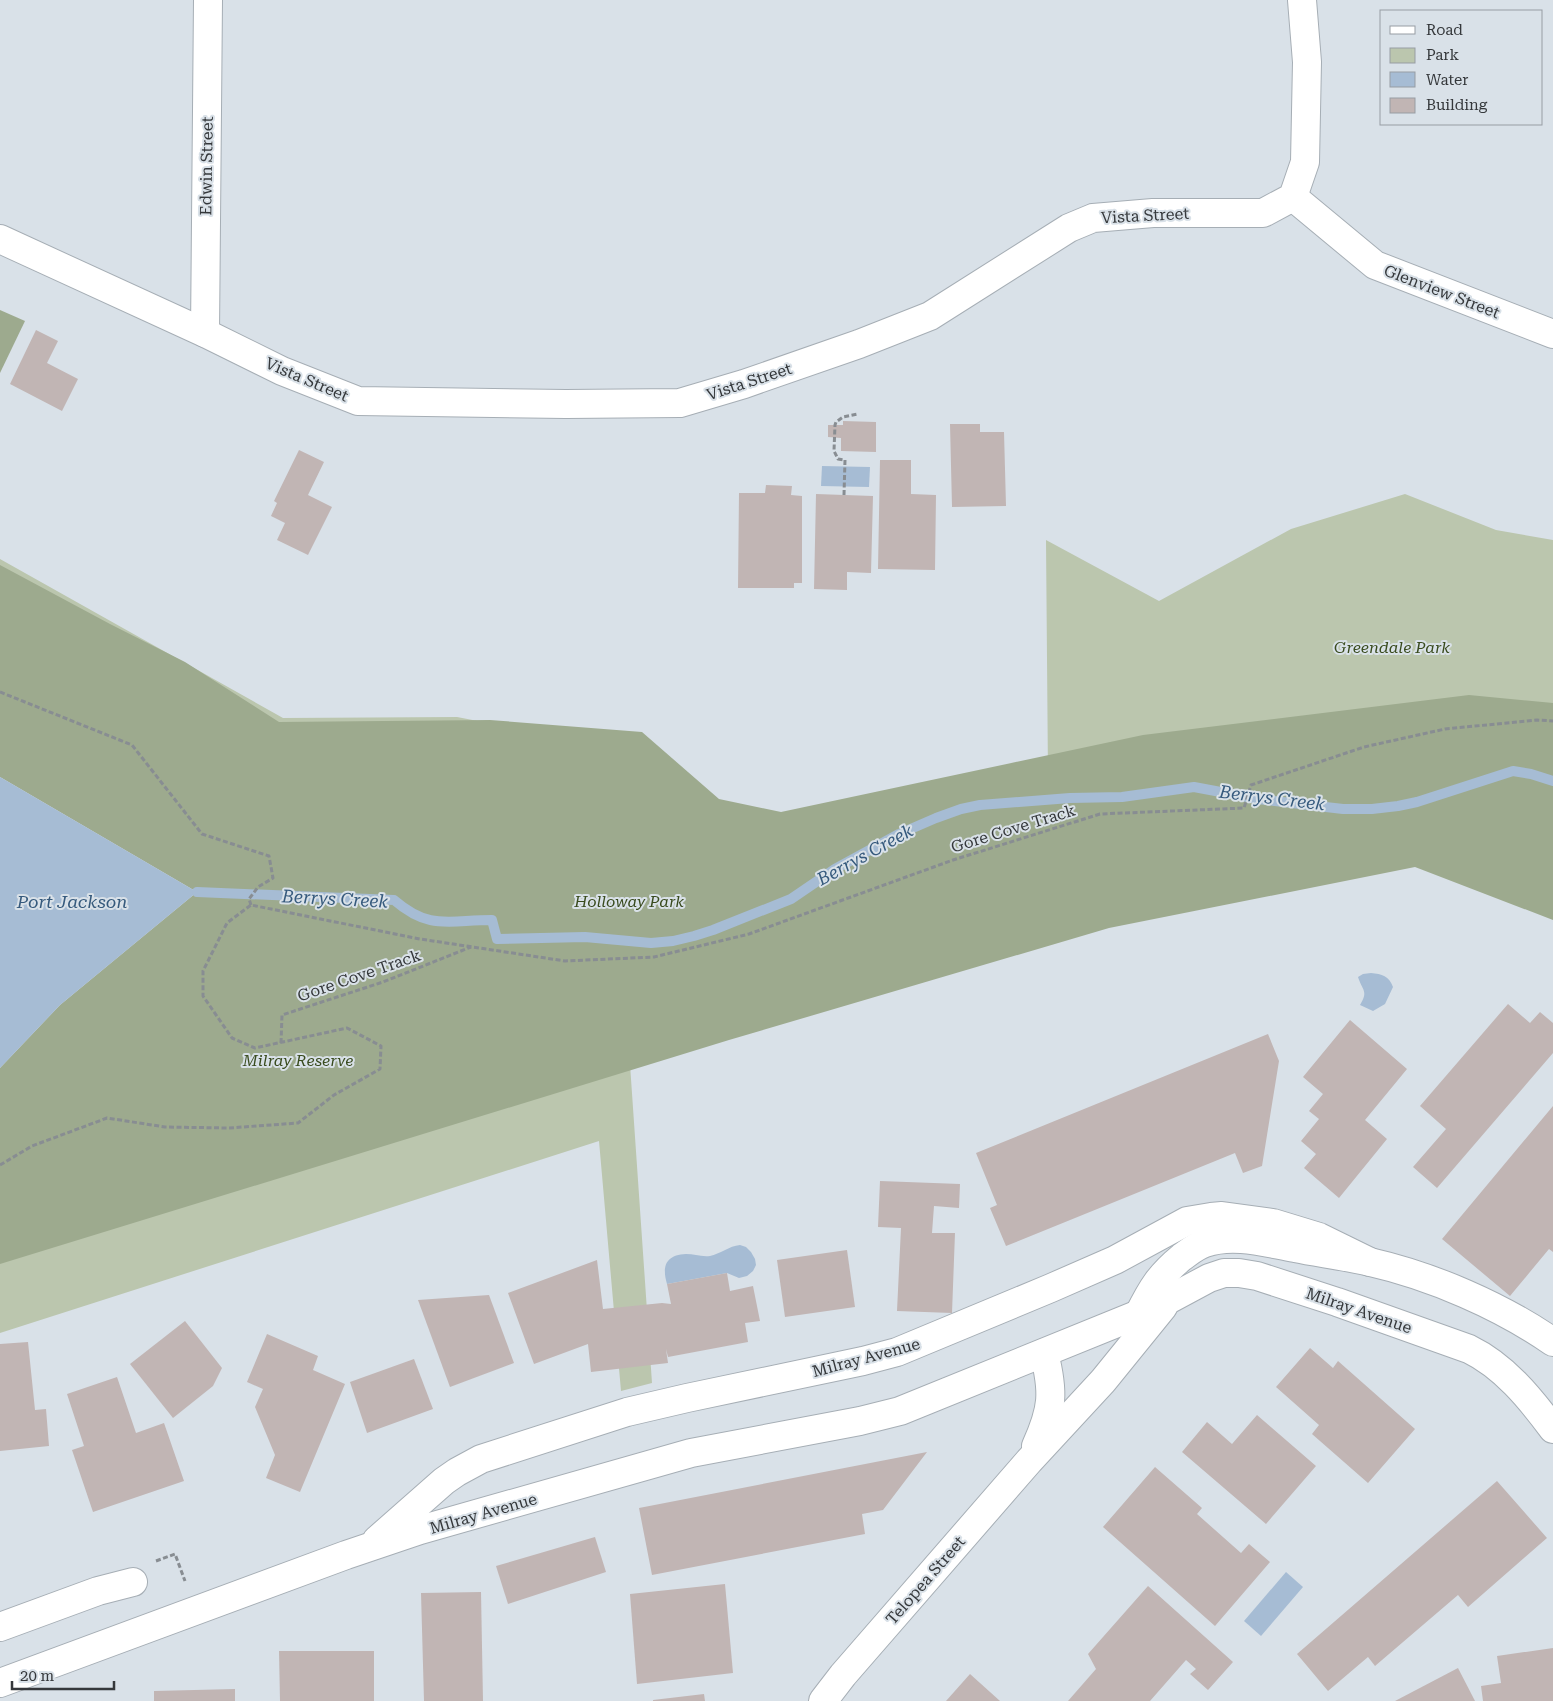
<svg xmlns="http://www.w3.org/2000/svg" width="1553" height="1701" font-family="'Roboto Serif',serif">
<style>
.green{fill:#bbc6ae}
.forest{fill:#9daa8e}
.water{fill:#a6bcd4}
.lines{fill:none;stroke-linecap:round;stroke-linejoin:round}
.stream{stroke:#a6bcd4;stroke-width:10}
.building{fill:#c1b5b4}
.minor-casing{stroke:#a6aeb5;stroke-width:30}
.path{stroke:#888d92;stroke-width:3;stroke-dasharray:5 2.5;stroke-linecap:butt}
.minor{stroke:#fff;stroke-width:28}
.labels{text-anchor:middle;stroke-width:4;stroke-linejoin:round;paint-order:stroke}
.street-label{font-size:16px;fill:#35383b;stroke:#d9e1e8}
.park-label{font-size:16px;font-style:italic;fill:#394b1e;stroke:#d9e1e8}
.water-label{font-size:18px;font-style:italic;fill:#365a7d;stroke:#d9e1e8}
</style>
<rect width="100%" height="100%" fill="#d9e1e8"/>
<path class="green" d="M 1405,494 L 1496,530 L 1553,540 L 1553,765 L 629,1050 L 652,1383 L 621,1391 L 599,1141 L 0,1333 L 0,1091 L 224,907 L 0,764 L 0,559 L 283,718 L 457,717 L 606,746 L 770,866 L 1048,776 L 1046,540 L 1159,601 L 1291,529 Z"/>
<g class="forest">
<path d="M 0,310 L 25,321 L 0,373 Z"/>
<path d="M 0,565 L 110,624 L 185,662 L 279,722 L 490,720 L 642,732 L 719,799 L 781,812 L 1143,735 L 1469,695 L 1553,703 L 1553,920 L 1415,867 L 1109,928 L 729,1040 L 0,1264 L 0,1068 L 60,1005 L 197,892 L 0,777 Z"/>
</g>
<g class="water">
<path d="M 822,466 L 870,467 L 869,487 L 821,486 Z"/>
<path d="M 0,777 L 197,892 L 60,1005 L 0,1068 Z"/>
<path d="M 1371,973 C 1382,974 1389,976 1393,987 L 1385,1004 L 1373,1011 L 1360,1005 C 1369,991 1362,990 1358,977 L 1363,974 Z"/>
<path d="M 740,1245 L 746,1247 L 751,1252 L 755,1259 L 756,1265 L 753,1271 L 747,1276 L 739,1278 L 727,1273 L 667,1284 C 662,1267 665,1255 686,1254 C 694,1254 701,1257 710,1256 C 720,1254 729,1246 740,1245 Z"/>
<path d="M 1286,1572 L 1303,1587 L 1261,1636 L 1244,1621 Z"/>
</g>
<g class="lines">
<path class="stream" d="M 197,892 L 394,900 C 430,931 449,920 492,920 L 497,939 L 585,937 L 651,943 L 673,941 L 694,936 L 713,930 L 791,899 L 835,869 L 899,834 L 936,818 L 961,809 L 980,805 L 1070,798 L 1122,797 L 1194,787 L 1258,799 L 1343,809 L 1372,809 L 1398,806 L 1417,802 L 1513,771 L 1531,774 L 1553,781"/>
</g>
<g class="building">
<path d="M 36,330 L 58,341 L 47,363 L 78,379 L 62,411 L 10,384 Z"/>
<path d="M 843,421 L 876,422 L 876,452 L 841,451 L 841,438 L 828,437 L 828,425 L 843,425 Z"/>
<path d="M 950,424 L 980,424 L 980,432 L 1004,432 L 1006,506 L 952,507 Z"/>
<path d="M 299,450 L 324,462 L 308,495 L 332,507 L 308,555 L 277,540 L 285,523 L 271,516 L 277,503 L 274,501 Z"/>
<path d="M 880,460 L 911,460 L 911,494 L 936,495 L 935,570 L 878,569 Z"/>
<path d="M 766,485 L 792,486 L 791,495 L 802,496 L 802,583 L 794,583 L 794,588 L 738,588 L 739,493 L 765,493 Z"/>
<path d="M 816,494 L 873,496 L 871,573 L 847,572 L 847,590 L 814,589 Z"/>
<path d="M 1508,1004 L 1530,1023 L 1540,1012 L 1553,1023 L 1553,1053 L 1437,1188 L 1413,1167 L 1446,1129 L 1420,1106 Z"/>
<path d="M 1350,1020 L 1407,1069 L 1365,1120 L 1387,1139 L 1339,1198 L 1304,1168 L 1316,1154 L 1301,1141 L 1319,1119 L 1309,1111 L 1323,1094 L 1303,1077 Z"/>
<path d="M 1268,1034 L 1279,1061 L 1262,1166 L 1243,1173 L 1235,1153 L 1006,1246 L 990,1208 L 997,1205 L 976,1153 Z"/>
<path d="M 1553,1106 L 1553,1252 L 1549,1249 L 1510,1296 L 1442,1239 Z"/>
<path d="M 880,1181 L 960,1184 L 959,1208 L 934,1206 L 932,1233 L 955,1233 L 952,1313 L 897,1311 L 901,1228 L 878,1227 Z"/>
<path d="M 847,1250 L 855,1307 L 785,1317 L 777,1260 Z"/>
<path d="M 597,1260 L 603,1309 L 662,1303 L 671,1304 L 667,1284 L 727,1273 L 730,1291 L 753,1286 L 760,1321 L 745,1323 L 748,1342 L 668,1357 L 666,1349 L 668,1363 L 591,1372 L 588,1344 L 534,1364 L 508,1293 Z"/>
<path d="M 489,1295 L 514,1363 L 450,1387 L 418,1300 Z"/>
<path d="M 185,1321 L 222,1368 L 213,1386 L 173,1418 L 130,1364 Z"/>
<path d="M 267,1334 L 318,1356 L 313,1370 L 345,1384 L 300,1492 L 266,1478 L 275,1455 L 255,1407 L 263,1389 L 247,1382 Z"/>
<path d="M 28,1342 L 35,1410 L 46,1409 L 49,1446 L 0,1451 L 0,1344 Z"/>
<path d="M 1310,1348 L 1333,1368 L 1338,1361 L 1415,1429 L 1368,1483 L 1312,1434 L 1319,1425 L 1276,1387 Z"/>
<path d="M 414,1359 L 433,1409 L 367,1433 L 350,1382 Z"/>
<path d="M 117,1377 L 136,1433 L 164,1423 L 184,1481 L 93,1512 L 72,1450 L 84,1446 L 67,1394 Z"/>
<path d="M 1257,1415 L 1316,1466 L 1266,1524 L 1182,1452 L 1207,1422 L 1232,1444 Z"/>
<path d="M 927,1452 L 883,1510 L 862,1514 L 865,1534 L 652,1575 L 639,1508 Z"/>
<path d="M 1155,1467 L 1202,1508 L 1197,1514 L 1241,1553 L 1249,1544 L 1270,1562 L 1215,1626 L 1103,1527 Z"/>
<path d="M 1497,1481 L 1547,1538 L 1468,1607 L 1458,1595 L 1375,1666 L 1368,1657 L 1328,1691 L 1297,1654 Z"/>
<path d="M 595,1537 L 606,1572 L 508,1604 L 496,1566 Z"/>
<path d="M 725,1584 L 733,1673 L 637,1684 L 630,1594 Z"/>
<path d="M 1148,1586 L 1233,1662 L 1208,1690 L 1190,1674 L 1196,1669 L 1186,1660 L 1150,1701 L 1068,1701 L 1096,1669 L 1088,1654 Z"/>
<path d="M 481,1592 L 483,1701 L 424,1701 L 421,1593 Z"/>
<path d="M 1553,1648 L 1553,1701 L 1483,1701 L 1481,1686 L 1501,1683 L 1497,1656 Z"/>
<path d="M 279,1651 L 374,1651 L 374,1701 L 280,1701 Z"/>
<path d="M 1458,1668 L 1475,1701 L 1395,1701 Z"/>
<path d="M 970,1674 L 1000,1701 L 946,1701 Z"/>
<path d="M 235,1689 L 235,1701 L 154,1701 L 154,1691 Z"/>
<path d="M 704,1694 L 705,1701 L 653,1701 L 653,1700 Z"/>
</g>
<g class="lines">
<defs>
<g id="minor">
<path d="M 1293,197 L 1375,265 L 1553,334"/>
<path d="M 0,239 L 205,333 L 282,371 L 358,401 L 566,404 L 680,403 L 744,384 L 859,344 L 930,316 L 1069,228 L 1093,218 L 1153,213 L 1263,213 L 1293,197 L 1305,162 L 1307,62 L 1302,0"/>
<path d="M 205,333 L 208,0"/>
<path d="M 1139,1314 C 1152,1288 1160,1275 1182,1257 C 1189,1252 1196,1246 1205,1243 C 1234,1233 1266,1243 1295,1248 C 1320,1253 1345,1256 1370,1262 C 1432,1276 1501,1306 1553,1342"/>
<path d="M 1036,1446 C 1053,1409 1054,1392 1044,1353"/>
<path d="M 377,1540 L 444,1481 L 457,1472 L 481,1459 L 627,1412 L 687,1398 L 863,1361 L 897,1352 L 1051,1288 L 1115,1260 L 1187,1221 L 1211,1217 L 1222,1216 L 1273,1223 L 1319,1237 L 1370,1262"/>
<path d="M 0,1627 L 98,1591 L 133,1582"/>
<path d="M 0,1683 L 346,1555 L 420,1530 L 691,1453 L 860,1421 L 900,1411 L 1139,1314 L 1168,1300 L 1209,1278 L 1224,1273 L 1239,1273 L 1257,1276 L 1337,1302 L 1469,1349 C 1504,1366 1530,1398 1553,1429"/>
<path d="M 823,1701 L 843,1675 L 1029,1461 L 1103,1381 L 1163,1307"/>
</g>
</defs>
<use href="#minor" class="minor-casing"/>
<g class="path">
<path d="M 844,495 L 845,460 L 838,459 L 834,451 L 835,425 L 836,422 L 843,417 L 858,414"/>
<path d="M 0,692 L 132,745 L 202,834 L 269,856 L 273,878 L 258,887 L 249,899 L 251,905"/>
<path d="M 281,1043 L 282,1015 L 383,982 L 471,947"/>
<path d="M 0,1165 L 32,1146 L 107,1118 L 165,1127 L 229,1128 L 298,1123 L 334,1095 L 380,1069 L 381,1046 L 347,1028 L 255,1048 L 232,1038 L 203,996 L 203,971 L 227,923 L 251,905 L 420,939 L 565,961 L 654,957 L 749,934 L 953,860 L 1100,814 L 1244,808 L 1251,785 L 1364,747 L 1445,729 L 1537,720 L 1553,721"/>
<path d="M 156,1561 L 175,1554 L 185,1581"/>
</g>
<use href="#minor" class="minor"/>
</g>
<g class="labels">
<g class="street-label">
<text transform="translate(206 166) rotate(-89)" y="6">Edwin Street</text>
<text transform="translate(1145 215) rotate(-3)" y="6">Vista Street</text>
<text transform="translate(1442 291) rotate(21)" y="6">Glenview Street</text>
<text transform="translate(307 379) rotate(23)" y="6">Vista Street</text>
<text transform="translate(749 381) rotate(-18)" y="6">Vista Street</text>
<text transform="translate(1013 828) rotate(-17)" y="6">Gore Cove Track</text>
<text transform="translate(359 975) rotate(-19)" y="6">Gore Cove Track</text>
<text transform="translate(1359 1310) rotate(19)" y="6">Milray Avenue</text>
<text transform="translate(866 1357) rotate(-15)" y="6">Milray Avenue</text>
<text transform="translate(483 1513) rotate(-16)" y="6">Milray Avenue</text>
<text transform="translate(925 1580) rotate(-49)" y="6">Telopea Street</text>
</g>
<g class="park-label">
<text x="1392" y="653">Greendale Park</text>
<text x="629" y="907">Holloway Park</text>
<text x="298" y="1066">Milray Reserve</text>
</g>
<g class="water-label">
<text transform="translate(1272 798) rotate(7)" y="6">Berrys Creek</text>
<text transform="translate(865 855) rotate(-29)" y="6">Berrys Creek</text>
<text transform="translate(335 899) rotate(3)" y="6">Berrys Creek</text>
<text x="72" y="908">Port Jackson</text>
</g>
</g>
<rect x="1380" y="10" width="162" height="115" fill="#d9e1e8" stroke="#979da3"/>
<rect x="1390" y="26" width="25" height="8" fill="#ffffff" stroke="#979da3"/>
<text x="1426" y="35" font-size="15" fill="#35383b">Road</text>
<rect x="1390" y="48" width="25" height="15" fill="#bbc6ae" stroke="#979da3"/>
<text x="1426" y="60" font-size="15" fill="#35383b">Park</text>
<rect x="1390" y="72" width="25" height="15" fill="#a6bcd4" stroke="#979da3"/>
<text x="1426" y="85" font-size="15" fill="#35383b">Water</text>
<rect x="1390" y="98" width="25" height="15" fill="#c1b5b4" stroke="#979da3"/>
<text x="1426" y="110" font-size="15" fill="#35383b">Building</text>
<path d="M12 1681v8h102v-8" fill="none" stroke="#35383b" stroke-width="2.5"/>
<text x="20" y="1681" font-size="15" fill="#35383b" stroke="#d9e1e8" stroke-width="4" paint-order="stroke">20 m</text>
</svg>
